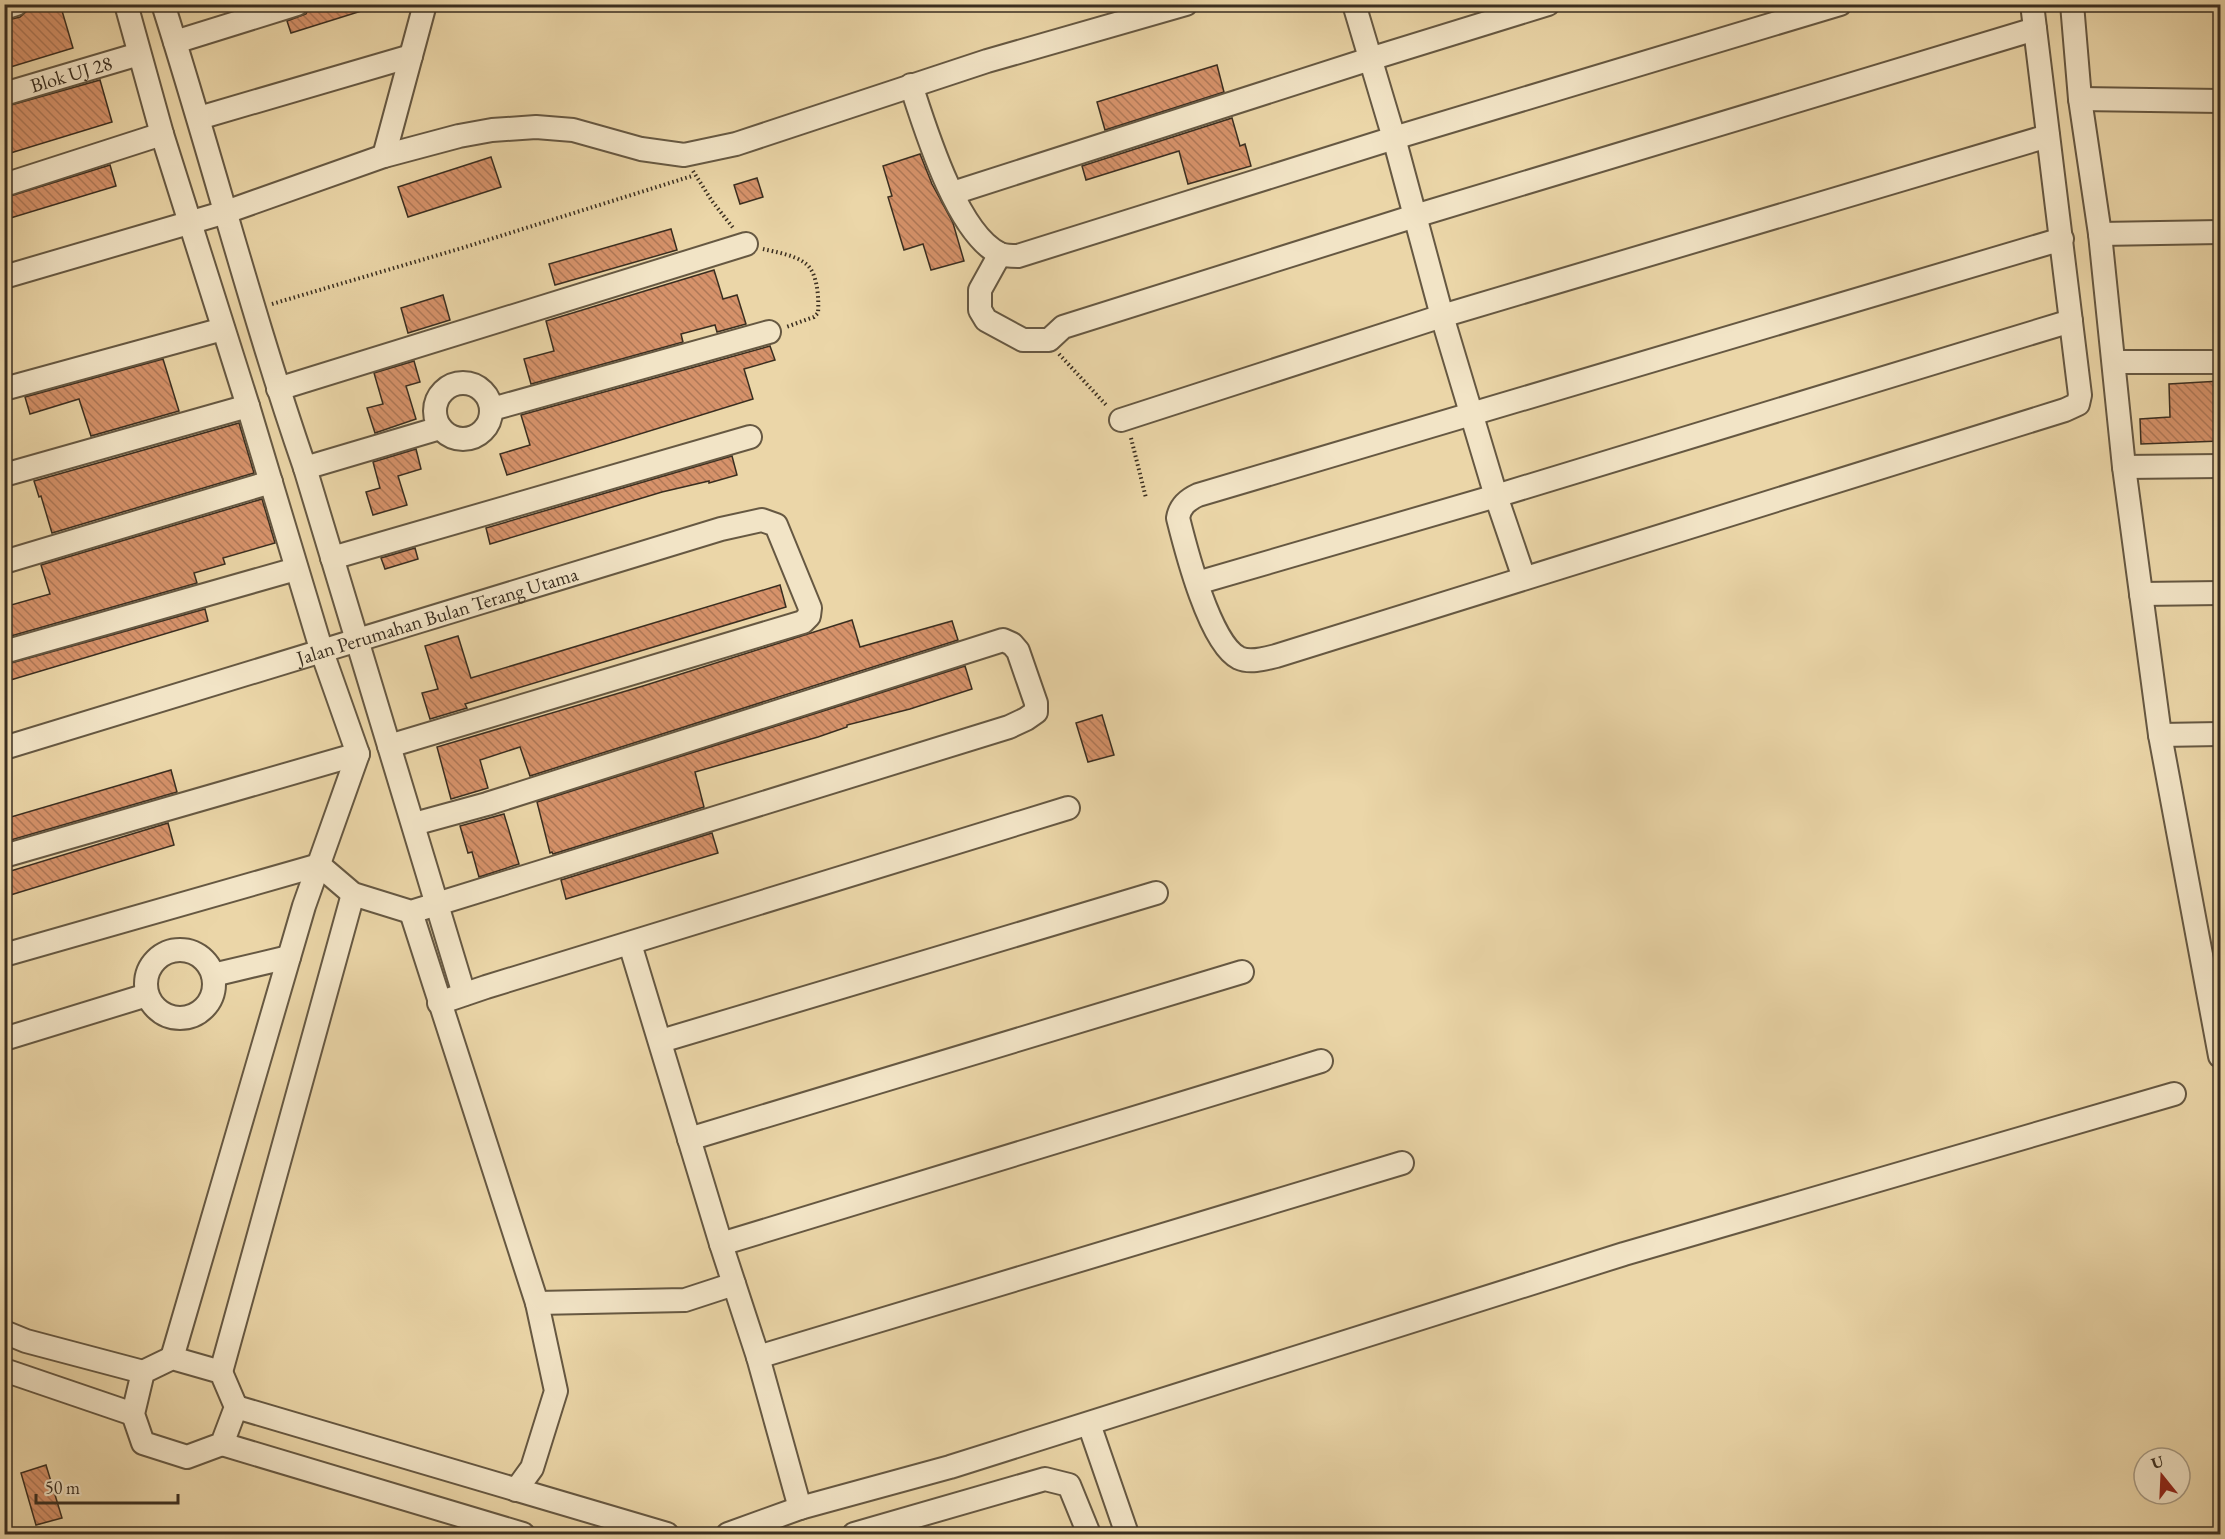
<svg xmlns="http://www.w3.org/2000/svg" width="2225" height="1539" font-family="'EB Garamond',serif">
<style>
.building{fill:url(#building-back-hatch);stroke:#3a2e20;stroke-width:1.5}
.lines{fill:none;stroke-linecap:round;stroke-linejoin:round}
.minor-casing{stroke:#665842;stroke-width:26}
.path{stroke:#3a2e20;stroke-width:4;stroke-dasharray:1.5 3;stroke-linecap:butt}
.minor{stroke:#f2e4c6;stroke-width:22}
.labels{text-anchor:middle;stroke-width:5;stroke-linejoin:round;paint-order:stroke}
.street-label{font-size:20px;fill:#3a2e20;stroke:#f2e4c6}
</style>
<defs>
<pattern id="building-back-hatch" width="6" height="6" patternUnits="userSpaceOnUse" patternTransform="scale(1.5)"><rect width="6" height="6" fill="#d6926a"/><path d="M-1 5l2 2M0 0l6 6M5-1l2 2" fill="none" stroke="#af7857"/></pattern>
</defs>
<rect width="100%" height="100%" fill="#ebd6a8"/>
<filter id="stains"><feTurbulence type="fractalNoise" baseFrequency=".00333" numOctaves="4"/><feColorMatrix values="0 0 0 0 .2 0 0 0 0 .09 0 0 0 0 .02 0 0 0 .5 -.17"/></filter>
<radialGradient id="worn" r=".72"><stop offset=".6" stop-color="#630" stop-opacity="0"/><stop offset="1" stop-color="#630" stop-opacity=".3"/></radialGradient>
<g class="building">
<path d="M 46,4 L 60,4 L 73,48 L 4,69 L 4,21 L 20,17 L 28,10 Z"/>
<path d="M 313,4 L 370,4 L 371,8 L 291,33 L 287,21 L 306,14 L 310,5 Z"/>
<path d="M 1217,65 L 1224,92 L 1105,130 L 1097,102 Z"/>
<path d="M 100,80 L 112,122 L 4,155 L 4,107 Z"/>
<path d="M 1232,118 L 1240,146 L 1245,144 L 1251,166 L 1188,184 L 1179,151 L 1086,180 L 1082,166 Z"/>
<path d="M 920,154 L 932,184 L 953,223 L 964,261 L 931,270 L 923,244 L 904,250 L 888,197 L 892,196 L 883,166 Z"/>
<path d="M 491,157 L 501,187 L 408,217 L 398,187 Z"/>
<path d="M 110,165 L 116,186 L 4,220 L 4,198 Z"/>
<path d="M 757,178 L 763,197 L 740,204 L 734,185 Z"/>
<path d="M 671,229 L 677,250 L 555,285 L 549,264 Z"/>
<path d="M 714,270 L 723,299 L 737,295 L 746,324 L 717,332 L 715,325 L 681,334 L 683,342 L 531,384 L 524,359 L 554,351 L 546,321 Z"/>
<path d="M 443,295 L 450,320 L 408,333 L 401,308 Z"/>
<path d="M 770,346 L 775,360 L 744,369 L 753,399 L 507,475 L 500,454 L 530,445 L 521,415 Z"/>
<path d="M 163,359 L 179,411 L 91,436 L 79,399 L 30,414 L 25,397 Z"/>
<path d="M 414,361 L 420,382 L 406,386 L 416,419 L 375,433 L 367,408 L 383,404 L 374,373 Z"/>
<path d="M 2220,381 L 2220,441 L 2141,444 L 2140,419 L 2170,417 L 2169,384 Z"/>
<path d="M 239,423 L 254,473 L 52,533 L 41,496 L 39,497 L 34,481 Z"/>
<path d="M 416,449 L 421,469 L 398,476 L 407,505 L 373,515 L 366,492 L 380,488 L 373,462 Z"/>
<path d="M 732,456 L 737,475 L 709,483 L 709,481 L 662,492 L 490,544 L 486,528 Z"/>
<path d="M 262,499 L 275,543 L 223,558 L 225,564 L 194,573 L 197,583 L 4,638 L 4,607 L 50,594 L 41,565 Z"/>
<path d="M 415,548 L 418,559 L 385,569 L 381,558 Z"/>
<path d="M 780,585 L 786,607 L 465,704 L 467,708 L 430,719 L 422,693 L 438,689 L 425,646 L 458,636 L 471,678 Z"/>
<path d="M 205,609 L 208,621 L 4,682 L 4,665 Z"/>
<path d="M 852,620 L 860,647 L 952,621 L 958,640 L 530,776 L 520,747 L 480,760 L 488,788 L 451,799 L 437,747 L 643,686 Z"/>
<path d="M 965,666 L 972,689 L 910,709 L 847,725 L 847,727 L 818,737 L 695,772 L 704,807 L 553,854 L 552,852 L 550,853 L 537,802 Z"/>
<path d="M 1102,715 L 1114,755 L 1088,762 L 1076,723 Z"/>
<path d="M 171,770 L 177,792 L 4,842 L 4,819 Z"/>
<path d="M 504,814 L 519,864 L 479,877 L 472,852 L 468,853 L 460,826 Z"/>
<path d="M 168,823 L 174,845 L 4,897 L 4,873 Z"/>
<path d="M 712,833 L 718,853 L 566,899 L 561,880 Z"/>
<path d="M 46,1465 L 62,1518 L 36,1525 L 21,1473 Z"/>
</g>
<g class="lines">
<defs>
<g id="minor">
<path d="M 126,4 L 162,134 L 248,406 L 322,652 L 358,754 L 304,906 L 172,1358"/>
<path d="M 163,4 C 212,158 252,315 305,468 L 464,994"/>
<path d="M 1354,4 L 1394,138 L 1442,316 L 1496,496 L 1524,578"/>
<path d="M 2032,4 L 2080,395 L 2078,404 L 2065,410 L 1276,656 C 1264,659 1250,663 1239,658 C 1210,644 1186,550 1178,518 C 1180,506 1187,500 1198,495 L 2062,239"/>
<path d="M 2072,4 L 2080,99 L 2100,234 L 2124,467 L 2160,735 L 2220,1056"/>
<path d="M 4,8 L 16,4"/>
<path d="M 175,42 L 297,4"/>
<path d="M 911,85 C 925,128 957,234 1000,254 C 1005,256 1012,256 1018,256 L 1394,138 L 1840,4"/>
<path id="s1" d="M 4,94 L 139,54"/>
<path d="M 2080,99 L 2220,101"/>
<path d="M 199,118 L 411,56"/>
<path d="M 384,156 L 425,4"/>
<path d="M 4,185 L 162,134"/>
<path d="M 953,193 L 1370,59 L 1548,4"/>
<path d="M 2100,234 L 2220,232"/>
<path d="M 1000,254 L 980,290 L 980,310 L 986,320 L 1023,340 L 1049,340 L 1063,327 L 1415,216 L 2035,29"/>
<path d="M 4,277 L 226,212 L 384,156 L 459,136 L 492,130 L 536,127 L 573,130 L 641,149 L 684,155 L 736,144 L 987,61 L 1186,4"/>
<path d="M 2115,362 L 2220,362"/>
<circle cx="463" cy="411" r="28"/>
<path d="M 4,389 L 223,329"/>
<path d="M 278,389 L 746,244"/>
<path d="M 492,409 L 769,332"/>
<path d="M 1121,420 L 1442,316 L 2048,136"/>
<path d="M 2124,467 L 2220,466"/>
<path d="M 305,468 L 440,428"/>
<path d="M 4,475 L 248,406"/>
<path d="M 332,558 L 750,437"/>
<path d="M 4,562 L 271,482"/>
<path d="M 1197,583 L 1496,496 L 2071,321"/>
<path d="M 2141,594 L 2220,593"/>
<path d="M 4,652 L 296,569"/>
<path d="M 2160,735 L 2220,734"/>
<path id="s2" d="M 4,748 L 721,529 L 762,520 L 776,525 L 810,608 L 809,616 L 803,622 L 389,746"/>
<path d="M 4,856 L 358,754"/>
<path d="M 411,912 L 537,1303 L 556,1391 L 532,1468 L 516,1490"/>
<path d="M 630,944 L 721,1244 L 758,1357 L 800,1508"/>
<circle cx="180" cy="984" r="34"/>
<path d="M 4,955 L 319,865 L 353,894 L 411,912 L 1009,727 L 1026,719 L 1036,712 L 1036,703 L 1018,651 L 1012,644 L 1003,640 L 487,804 L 414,824"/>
<path d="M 213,975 L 289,957"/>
<path d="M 439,1003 L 486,987 L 1068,808"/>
<path d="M 4,1039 L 147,995"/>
<path d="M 661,1041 L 1156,893"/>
<path d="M 689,1139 L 1242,972"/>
<path d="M 721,1244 L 1321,1061"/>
<path d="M 537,1303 L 685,1300 L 734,1284"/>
<path d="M 4,1332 L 26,1341 L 143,1372"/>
<path d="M 758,1357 L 1402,1163"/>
<path d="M 172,1358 L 221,1372 L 236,1407 L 222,1444 L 187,1457 L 143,1443 L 133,1414 L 143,1372 Z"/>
<path d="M 4,1370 L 133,1414"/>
<path d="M 221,1372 L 353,894"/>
<path d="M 236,1407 L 667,1534"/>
<path d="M 1089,1424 L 1127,1534"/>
<path d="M 222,1444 L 523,1534"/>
<path d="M 728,1534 L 800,1508 L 950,1467 L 1624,1254 L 2174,1094"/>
<path d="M 854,1534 L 1045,1479 L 1069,1485 L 1089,1534"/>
</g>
</defs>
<use href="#minor" class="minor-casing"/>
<g class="path">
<path d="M 693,171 L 712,201 L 734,229"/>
<path d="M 763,249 C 776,252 794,255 805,263 C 818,272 819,299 818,313 L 814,317 L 786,327"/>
<path d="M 272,304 L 462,248 L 692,176"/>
<path d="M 1059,354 L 1107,406"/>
<path d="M 1131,438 L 1146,498"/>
</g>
<use href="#minor" class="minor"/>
</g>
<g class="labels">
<g class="street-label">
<text dy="7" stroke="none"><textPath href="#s1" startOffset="70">Blok UJ 28</textPath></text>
<text dy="7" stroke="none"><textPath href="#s2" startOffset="453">Jalan Perumahan Bulan Terang Utama</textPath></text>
</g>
</g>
<rect width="2225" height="1539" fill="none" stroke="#ebd6a8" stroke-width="24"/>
<rect x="6" y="6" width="2213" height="1527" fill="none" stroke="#3a2e20" stroke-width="3"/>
<rect x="12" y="12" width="2201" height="1515" fill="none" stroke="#3a2e20" stroke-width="1.5"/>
<g transform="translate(2162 1476) rotate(342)"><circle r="28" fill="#f2e4c6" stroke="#a89b84" stroke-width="1.5"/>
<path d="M0-4.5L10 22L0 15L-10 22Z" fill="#8f2418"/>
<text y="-9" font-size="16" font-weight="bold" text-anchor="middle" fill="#3a2e20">U</text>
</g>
<path d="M36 1494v9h142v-9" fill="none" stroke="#3a2e20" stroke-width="3"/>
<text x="45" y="1494" font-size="18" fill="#3a2e20" stroke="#f2e4c6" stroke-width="4.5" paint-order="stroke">50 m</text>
<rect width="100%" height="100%" filter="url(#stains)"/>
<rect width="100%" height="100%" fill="url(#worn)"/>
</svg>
